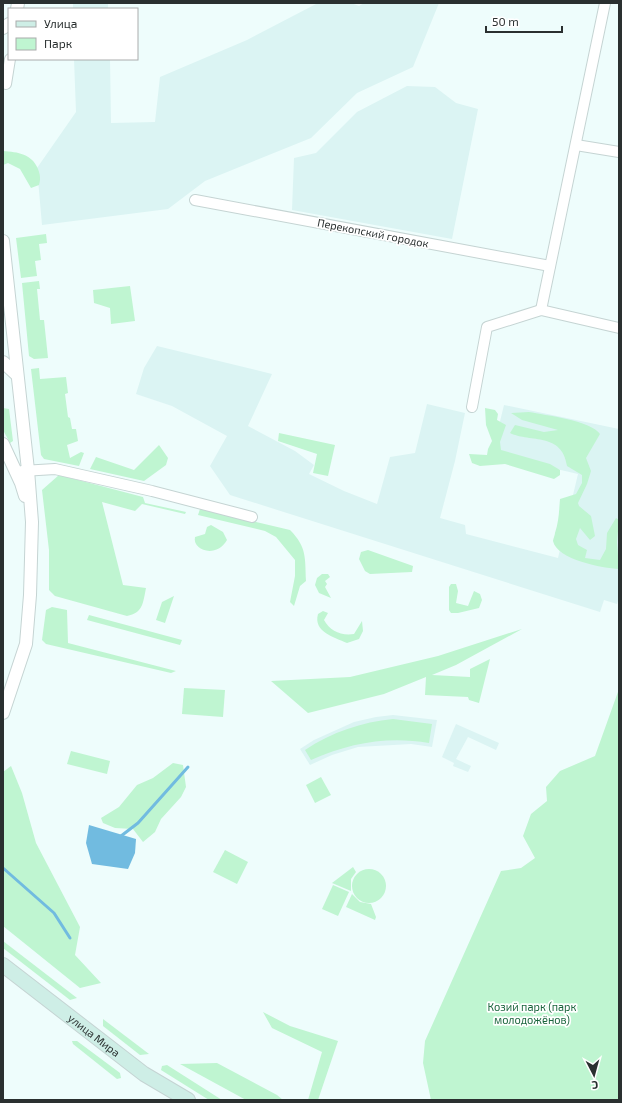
<svg xmlns="http://www.w3.org/2000/svg" width="622" height="1103" font-family="'Exo 2',sans-serif">
<style>
.built{fill:#dbf4f3}
.green{fill:#bff5d1}
.water{fill:#71bbe0}
.lines{fill:none;stroke-linecap:round;stroke-linejoin:round}
.stream{stroke:#71bbe0;stroke-width:3}
.minor-casing{stroke:#c5d4d3;stroke-width:12}
.tertiary-casing{stroke:#c5d4d3;stroke-width:14}
.secondary-casing{stroke:#c5d4d3;stroke-width:16}
.minor{stroke:#fff;stroke-width:10}
.tertiary{stroke:#fff;stroke-width:12}
.secondary{stroke:#ceeee6;stroke-width:14}
.labels{text-anchor:middle;stroke-width:3.5;stroke-linejoin:round;paint-order:stroke}
.street-label{font-size:11px;fill:#2a3030;stroke:#fff}
.park-label{font-size:11px;fill:#1a653d;stroke:#fff}
</style>
<rect width="100%" height="100%" fill="#eefdfc"/>
<g class="built">
<rect x="73" y="3" width="35" height="6"/>
<path d="M 318,3 L 351,3 L 359,6 L 364,3 L 439,3 L 413,67 L 357,93 L 311,138 L 205,181 L 168,209 L 42,225 L 37,168 L 76,112 L 74,59 L 110,59 L 111,123 L 155,122 L 160,77 L 247,40 Z"/>
<path d="M 407,86 L 435,87 L 456,103 L 478,109 L 452,239 L 292,210 L 294,158 L 316,153 L 357,112 Z"/>
<path d="M 157,346 L 272,374 L 248,426 L 295,451 L 314,465 L 309,474 L 344,491 L 377,504 L 390,457 L 415,453 L 427,404 L 465,413 L 455,461 L 440,518 L 465,525 L 466,534 L 558,558 L 578,474 L 492,454 L 504,405 L 619,429 L 619,598 L 617,604 L 604,600 L 600,612 L 230,495 L 210,466 L 227,436 L 172,406 L 136,394 L 144,368 Z"/>
<path d="M 393,715 L 437,720 L 432,747 L 411,744 L 358,747 L 332,755 L 310,765 L 300,749 L 314,740 L 354,722 L 376,717 Z"/>
<path d="M 456,724 L 499,743 L 496,750 L 468,737 L 456,759 L 471,766 L 468,772 L 453,766 L 454,763 L 442,757 Z"/>
</g>
<g class="green">
<path d="M 3,151 C 18,152 32,154 38,169 C 40,175 41,178 39,185 L 31,188 L 20,169 L 8,163 L 3,165 Z"/>
<path d="M 46,234 L 47,243 L 39,244 L 41,260 L 35,261 L 37,276 L 21,278 L 16,238 Z"/>
<path d="M 39,281 L 40,289 L 37,289 L 40,320 L 44,320 L 48,358 L 34,359 L 29,356 L 22,283 Z"/>
<path d="M 130,286 L 135,321 L 111,324 L 110,308 L 94,303 L 93,290 Z"/>
<path d="M 39,368 L 40,379 L 66,377 L 68,393 L 65,394 L 68,417 L 70,418 L 72,429 L 76,429 L 78,441 L 67,445 L 70,458 L 81,452 L 84,453 L 79,466 L 44,459 L 41,455 L 31,369 Z"/>
<path d="M 3,408 L 9,409 L 13,441 L 10,443 L 3,430 Z"/>
<path d="M 485,408 L 495,410 L 498,414 L 497,420 L 506,425 L 500,442 L 501,450 L 550,464 L 560,470 L 560,475 L 554,479 L 505,464 L 480,466 L 472,463 L 469,454 L 487,455 L 488,449 L 492,441 L 486,425 Z"/>
<path d="M 529,412 C 545,415 592,421 600,434 L 586,458 L 591,471 L 587,484 L 578,503 L 579,506 L 591,516 L 595,536 L 590,540 L 580,528 L 576,539 L 578,545 L 587,550 L 585,558 L 600,560 L 606,549 L 607,533 L 616,518 L 619,520 L 617,542 L 619,569 C 603,568 557,560 553,541 C 553,539 555,535 555,533 C 559,521 559,511 560,499 L 576,494 L 582,483 L 582,475 L 567,466 C 562,432 531,443 510,433 L 515,425 L 544,432 L 558,430 L 522,420 L 511,413 Z"/>
<path d="M 279,433 L 335,445 L 328,476 L 313,473 L 317,454 L 278,441 Z"/>
<path d="M 159,445 L 168,458 L 166,465 L 144,481 L 90,469 L 96,457 L 134,470 Z"/>
<path d="M 59,475 L 143,497 L 145,503 L 186,512 L 185,514 L 142,504 L 135,511 L 102,502 L 123,585 L 146,588 C 143,603 143,613 127,616 L 55,596 L 49,590 L 49,550 L 42,490 Z"/>
<path d="M 200,509 L 290,530 C 307,547 305,558 306,581 L 300,586 L 294,606 L 290,602 L 295,576 L 295,560 L 276,537 L 265,531 L 198,515 Z"/>
<path d="M 211,525 L 223,532 L 227,540 C 216,559 192,550 195,537 L 205,534 L 207,527 Z"/>
<path d="M 368,550 L 413,566 L 412,572 L 370,574 L 365,571 L 359,559 L 361,552 Z"/>
<path d="M 322,574 L 328,574 L 330,577 L 325,581 L 327,584 L 325,587 L 331,598 L 319,593 L 315,585 L 317,578 Z"/>
<path d="M 451,584 L 456,584 L 458,591 L 456,603 L 468,606 L 474,591 L 480,594 L 482,600 L 479,608 L 458,613 L 451,613 L 449,610 L 449,587 Z"/>
<path d="M 174,596 L 165,623 L 156,620 L 162,602 Z"/>
<path d="M 52,607 L 67,610 L 68,643 L 176,671 L 171,673 L 46,644 L 42,640 L 46,610 Z"/>
<path d="M 323,611 L 328,613 L 324,620 C 330,631 341,636 354,634 L 362,621 L 363,631 L 359,639 L 347,643 C 334,637 313,632 318,614 Z"/>
<path d="M 89,615 L 182,640 L 180,645 L 87,620 Z"/>
<path d="M 522,629 L 456,665 L 432,675 L 470,677 L 470,669 L 490,659 L 479,703 L 469,700 L 468,697 L 425,695 L 426,677 L 384,694 L 308,713 L 271,681 L 350,677 L 438,656 Z"/>
<path d="M 184,688 L 225,690 L 223,717 L 182,714 Z"/>
<path d="M 619,689 L 619,1100 L 431,1100 L 423,1063 L 425,1041 L 501,871 L 521,868 L 535,858 L 523,836 L 531,814 L 547,801 L 546,787 L 560,771 L 595,756 Z"/>
<path d="M 393,719 L 432,724 L 429,743 C 387,736 350,743 311,760 L 305,750 C 332,732 362,722 393,719 Z"/>
<path d="M 71,751 L 110,761 L 107,774 L 67,764 Z"/>
<path d="M 173,763 L 183,765 L 186,787 L 181,797 L 161,819 L 155,832 L 143,842 L 133,829 L 115,828 L 103,823 L 101,818 L 119,807 L 137,785 L 153,778 Z"/>
<path d="M 11,766 L 22,793 L 36,843 L 80,927 L 75,955 L 101,983 L 80,988 L 3,926 L 3,772 Z"/>
<path d="M 321,777 L 331,795 L 315,803 L 306,785 Z"/>
<path d="M 225,850 L 248,862 L 237,884 L 213,872 Z"/>
<path d="M 353,867 L 356,872 L 351,879 L 351,891 L 332,883 Z"/>
<circle cx="369" cy="886" r="17"/>
<path d="M 333,885 L 349,892 L 338,916 L 322,909 Z"/>
<path d="M 352,894 L 360,902 L 371,904 L 376,917 L 375,920 L 346,907 Z"/>
<path d="M 3,941 L 77,998 L 70,1000 L 3,948 Z"/>
<path d="M 263,1012 L 290,1026 L 338,1041 L 318,1100 L 308,1100 L 322,1052 L 272,1028 Z"/>
<path d="M 103,1019 L 149,1054 L 140,1055 L 103,1026 Z"/>
<path d="M 72,1041 L 77,1041 L 120,1073 L 121,1078 L 117,1079 L 73,1044 Z"/>
<path d="M 217,1063 L 277,1095 L 283,1100 L 246,1100 L 180,1064 Z"/>
<path d="M 167,1065 L 222,1100 L 209,1100 L 161,1070 L 162,1066 Z"/>
</g>
<path class="water" d="M 89,825 L 136,839 L 135,853 L 128,869 L 92,864 L 86,843 Z"/>
<g class="lines">
<g class="stream">
<path d="M 121,836 L 138,823 L 188,767"/>
<path d="M 3,868 L 54,913 L 70,938"/>
</g>
<defs>
<g id="minor">
<path d="M 6,84 L 10,59"/>
<path d="M 576,145 L 619,152"/>
<path d="M 195,200 L 550,266"/>
<path d="M 541,310 L 605,3"/>
<path d="M 472,407 L 487,327 L 541,310 L 619,328"/>
<path d="M 22,471 L 55,469 L 152,491 L 252,517"/>
</g>
<g id="tertiary">
<path d="M 17,9 L 18,3"/>
<path d="M 3,28 L 9,24"/>
<path d="M 3,241 L 28,470 L 32,522 L 30,595 L 26,644 L 3,713"/>
<path d="M 3,362 L 16,374"/>
<path d="M 3,444 L 21,483 L 25,496"/>
</g>
<g id="secondary">
<path id="s1" d="M 3,965 L 144,1074 L 188,1100"/>
</g>
</defs>
<use href="#minor" class="minor-casing"/>
<use href="#tertiary" class="tertiary-casing"/>
<use href="#secondary" class="secondary-casing"/>
<use href="#minor" class="minor"/>
<use href="#tertiary" class="tertiary"/>
<use href="#secondary" class="secondary"/>
</g>
<g class="labels">
<g class="street-label">
<text transform="translate(373 233) rotate(11)" y="4">Перекопский городок</text>
<text dy="4" stroke="none"><textPath href="#s1" startOffset="115">улица Мира</textPath></text>
</g>
<g class="park-label">
<text x="532" y="1011">Козий парк (парк<tspan x="532" dy="13">молодожёнов)</tspan></text>
</g>
</g>
<rect width="622" height="1103" fill="none" stroke="#2a3030" stroke-width="8"/>
<rect x="8" y="8" width="130" height="52" fill="#ffffff" stroke="#aaacac"/>
<rect x="16" y="21" width="20" height="6" fill="#ceeee6" stroke="#aaacac"/>
<text x="44" y="28" font-size="12" fill="#2a3030">Улица</text>
<rect x="16" y="38" width="20" height="12" fill="#bff5d1" stroke="#aaacac"/>
<text x="44" y="48" font-size="12" fill="#2a3030">Парк</text>
<g transform="translate(594 1075) rotate(174)" stroke="#ffffff" stroke-width="3" paint-order="stroke">
<path d="M0-3L7 15L0 10L-7 15Z" fill="#2a3030"/>
<text y="-6" font-size="11" font-weight="bold" text-anchor="middle" fill="#2a3030">С</text>
</g>
<path d="M486 26v6h76v-6" fill="none" stroke="#2a3030" stroke-width="2"/>
<text x="492" y="26" font-size="12" fill="#2a3030" stroke="#ffffff" stroke-width="3" paint-order="stroke">50 m</text>
</svg>
